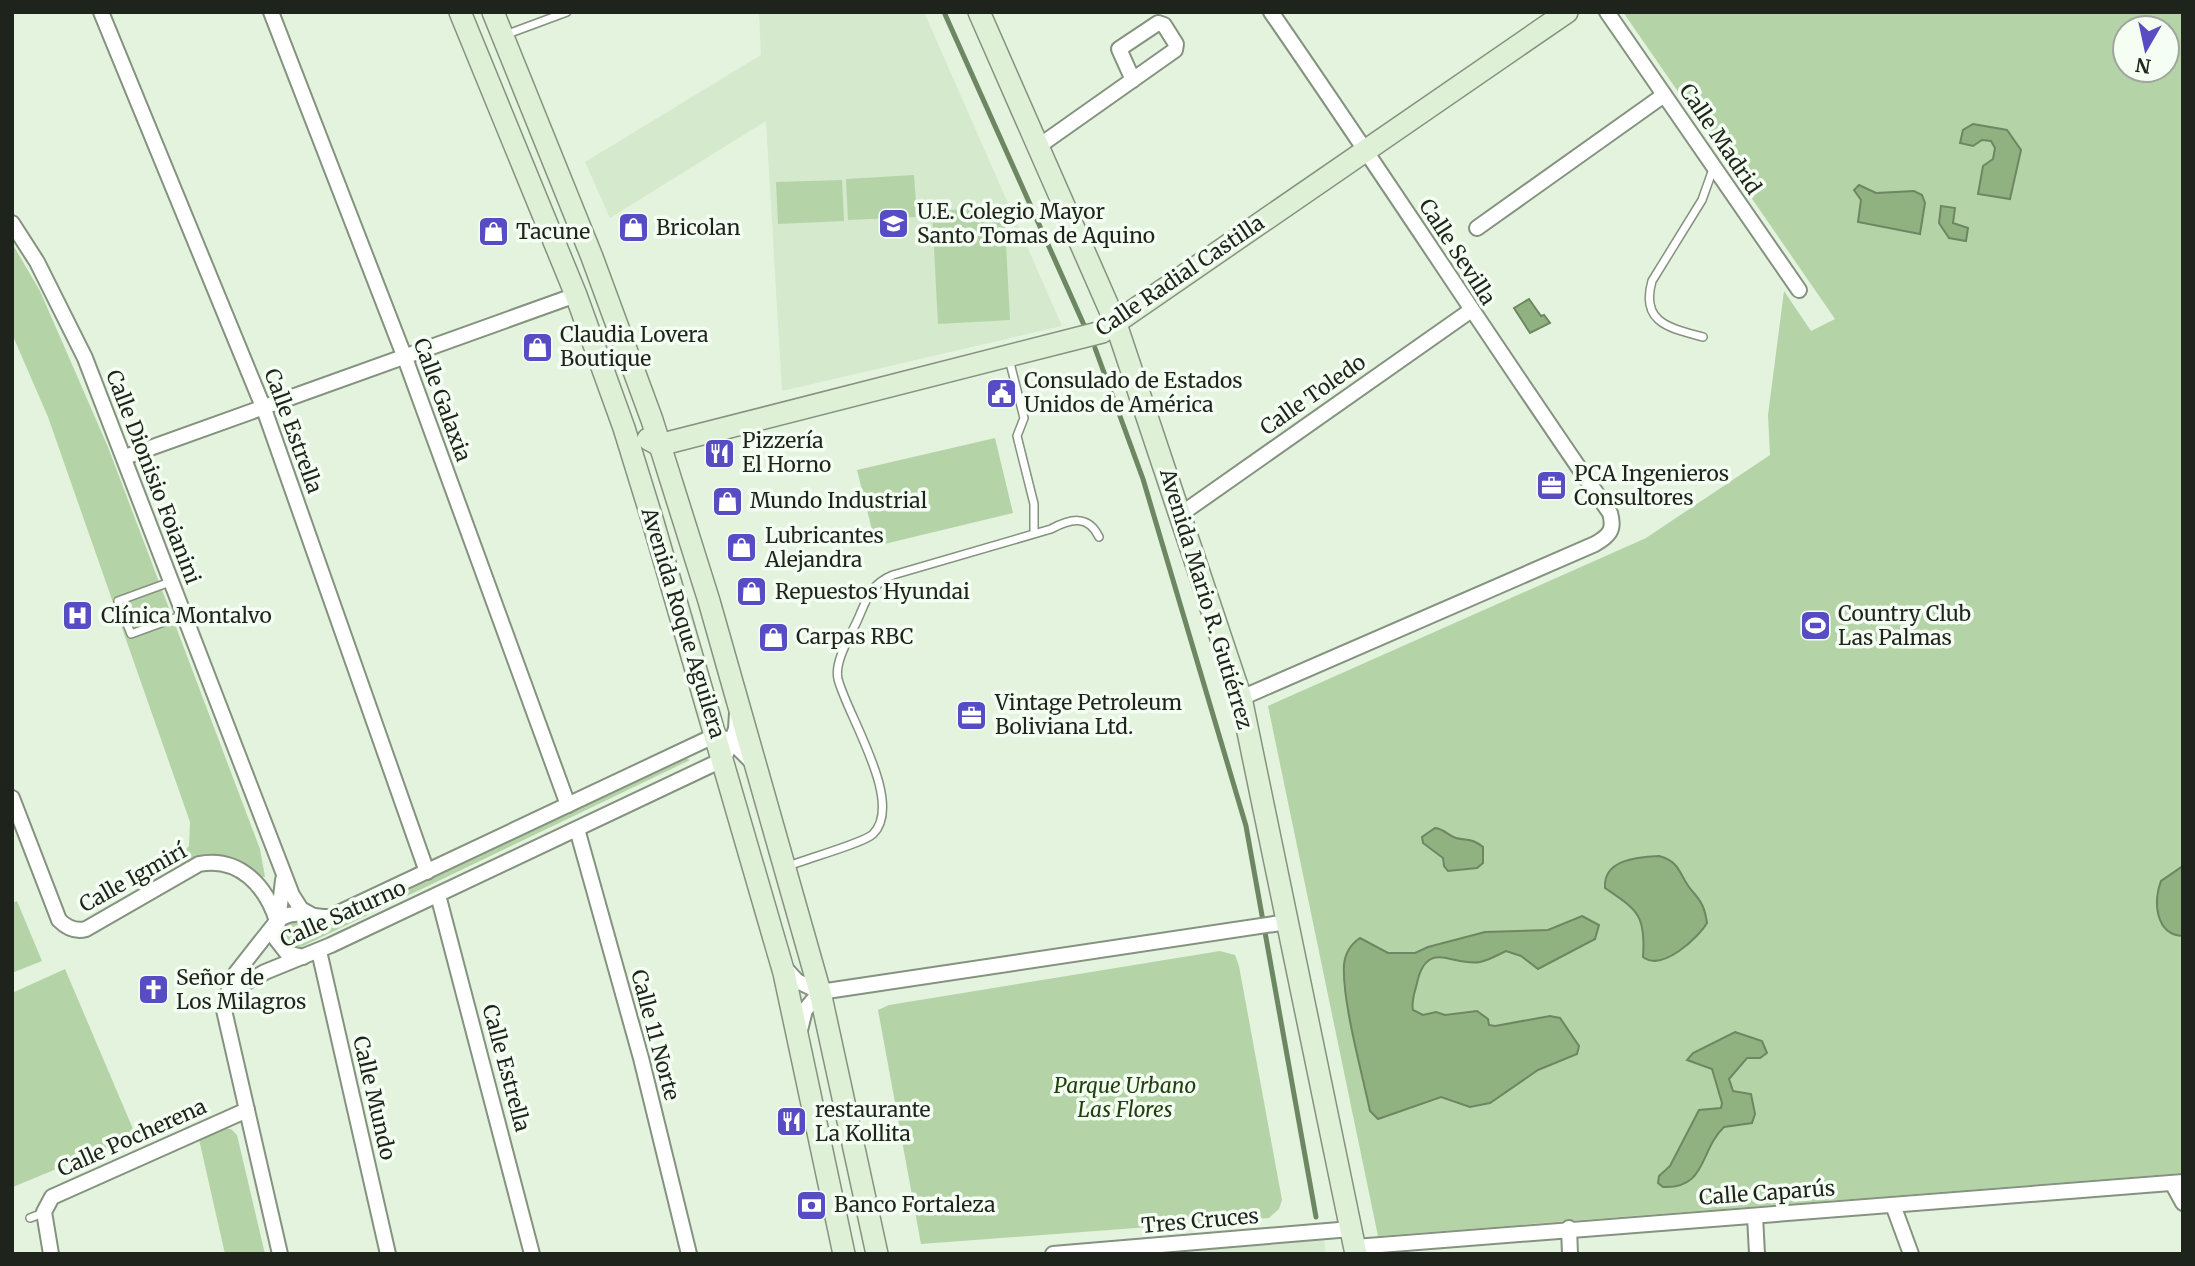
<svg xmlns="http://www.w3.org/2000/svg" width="2195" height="1266" font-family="Merriweather,serif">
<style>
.built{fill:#d5e9cd}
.green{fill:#b4d4a7;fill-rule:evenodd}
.water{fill:#8fb280;stroke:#6d8762;stroke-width:2}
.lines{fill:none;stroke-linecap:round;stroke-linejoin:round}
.stream{stroke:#6d8762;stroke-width:5}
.lane-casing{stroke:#84927f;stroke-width:10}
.street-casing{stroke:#84927f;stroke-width:18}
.secondary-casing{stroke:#84927f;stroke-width:24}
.lane{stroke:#fff;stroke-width:7}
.street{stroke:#fff;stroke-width:14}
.secondary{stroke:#def0d6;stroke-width:21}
.labels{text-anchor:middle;stroke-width:7;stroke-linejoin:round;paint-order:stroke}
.street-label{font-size:21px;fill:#1e231c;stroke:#f5fef2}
.poi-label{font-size:21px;fill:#1e231c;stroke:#f5fef2;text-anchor:start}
.park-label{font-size:21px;font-style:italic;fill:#20410d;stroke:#f5fef2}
</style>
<rect width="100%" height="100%" fill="#e4f3de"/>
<g class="built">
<path d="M 759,12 L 924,12 L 1062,326 L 782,391 L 766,121 L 610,218 L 585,162 L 761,55 Z"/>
<path d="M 1324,1240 L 1326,1254 L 1139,1254 Z"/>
</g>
<g class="green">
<path d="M 1623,12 L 2183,12 L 2183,1173 L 1378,1236 L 1268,706 L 1646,538 L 1770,455 L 1768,415 L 1784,291 L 1811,331 L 1835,319 ZM 2125,28 L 2167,28 L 2167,70 L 2125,70 Z"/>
<path d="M 914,175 L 917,217 L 848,220 L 846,179 Z"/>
<path d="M 842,180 L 844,221 L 778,224 L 776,182 Z"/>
<path d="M 1004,207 L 1010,320 L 938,324 L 932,211 Z"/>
<path d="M 12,243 L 40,291 L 108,447 L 260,849 L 265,877 L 260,877 C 238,850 211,849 182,866 L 178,858 L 189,846 L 190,822 L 48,417 L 12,334 Z"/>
<path d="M 995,438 L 1013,513 L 876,546 L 857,470 Z"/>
<path d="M 684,757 L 690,760 L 301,947 L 291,944 L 282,935 L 284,924 L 295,920 L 328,929 Z"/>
<path d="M 17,901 L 42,961 L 12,973 L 12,903 Z"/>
<path d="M 1220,951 L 1235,955 L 1239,966 L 1282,1200 L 1279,1209 L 1269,1218 L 921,1244 L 878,1010 L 889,1005 Z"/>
<path d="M 65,969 L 136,1136 L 13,1187 L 12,993 Z"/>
<path d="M 216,1128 L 231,1129 L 237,1135 L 265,1254 L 225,1254 L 198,1135 Z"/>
</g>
<g class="water">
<path d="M 1973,124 L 2007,130 L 2021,150 L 2010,199 L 1978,194 L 1983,166 L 1993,159 L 1995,148 L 1991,141 L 1982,140 L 1973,146 L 1960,143 L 1963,130 Z"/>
<path d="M 1859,185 L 1876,193 L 1914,191 L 1922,195 L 1925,203 L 1920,234 L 1858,222 L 1861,200 L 1854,190 Z"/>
<path d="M 1941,206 L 1955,208 L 1953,223 L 1968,228 L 1966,241 L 1949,238 L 1939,223 Z"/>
<path d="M 1529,299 L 1541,316 L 1544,315 L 1550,323 L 1530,333 L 1514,308 Z"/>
<path d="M 1435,828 C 1445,829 1448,836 1456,838 C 1468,841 1472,838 1483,847 L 1483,863 L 1477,868 L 1448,871 L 1444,866 L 1443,858 L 1423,843 L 1422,837 Z"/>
<path d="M 1659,856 C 1682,862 1679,877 1693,892 C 1702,902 1705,909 1707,923 C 1698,938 1662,972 1643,957 C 1646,914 1637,910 1605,888 C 1603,860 1636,857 1659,856 Z"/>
<path d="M 2183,866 L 2183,936 C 2155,935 2153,900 2161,881 Z"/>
<path d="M 1582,916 L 1599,925 L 1595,939 L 1538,969 L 1521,956 L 1506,951 C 1498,955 1489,960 1480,962 C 1453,967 1427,938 1417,983 C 1415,992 1411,1001 1413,1010 L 1423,1015 L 1436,1012 L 1445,1015 L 1477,1011 L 1488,1019 L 1489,1025 L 1495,1026 L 1550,1016 L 1560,1018 L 1579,1046 L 1577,1054 L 1538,1070 L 1490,1103 L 1470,1107 L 1441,1097 L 1378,1119 L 1370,1111 C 1362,1072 1342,1002 1344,965 C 1345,954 1351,944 1360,938 L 1388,953 L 1415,953 L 1428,947 L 1485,932 L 1548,930 Z"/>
<path d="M 1735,1032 L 1762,1041 L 1767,1053 L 1760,1058 L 1747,1058 L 1729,1079 L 1733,1091 L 1751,1094 L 1755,1114 L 1752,1123 L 1724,1127 C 1699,1151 1707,1189 1663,1187 L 1658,1183 L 1659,1176 L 1670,1166 L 1699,1110 L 1721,1108 L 1722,1103 L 1712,1069 L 1687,1060 L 1693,1053 Z"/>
</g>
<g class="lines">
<g class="stream">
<path d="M 944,12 L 1084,325"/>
<path d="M 1095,348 L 1143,479 L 1246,826 L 1316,1217"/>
</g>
<defs>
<g id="lane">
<path d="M 505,35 L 567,12"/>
<path d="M 1703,337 C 1670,328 1640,323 1652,281 L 1702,200 L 1713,169"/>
<path d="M 1009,359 L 1024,418 L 1017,436 L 1034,504 L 1034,532"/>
<path d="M 170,582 L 118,601 L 131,634 L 183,615"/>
<path d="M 789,866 C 805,859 864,843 873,834 C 905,803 847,715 838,679 C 834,661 851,635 858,619 C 867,598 871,584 893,575 L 1051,529 C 1070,519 1088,514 1099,537"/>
<path d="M 30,1218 L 43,1213"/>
</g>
<g id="street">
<path d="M 101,12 L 264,409 L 427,872"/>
<path d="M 271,12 L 405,358 L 568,805"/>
<path d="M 1607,12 L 1799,290"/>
<path d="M 1039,146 L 1175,50 L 1176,44 L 1164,25 L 1158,23 L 1119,49 L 1133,80"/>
<path d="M 12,223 L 37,262 L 85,358 L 292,895 L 301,909 L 310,914"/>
<path d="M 1477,228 L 1664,95"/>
<path d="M 125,457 L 576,295"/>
<path d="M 1181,514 L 1470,311"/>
<path d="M 1241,698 L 1595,544 C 1609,536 1615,530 1610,513 C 1495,347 1386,178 1271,12"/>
<path d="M 12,798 L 59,920 C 66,927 75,932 86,929 L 199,864 C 239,856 266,886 277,921"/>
<path d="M 577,829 L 641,1058 L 689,1254"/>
<path d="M 283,880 L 276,939 L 287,953 L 303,957"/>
<path d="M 438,895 L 532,1254"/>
<path d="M 319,951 L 388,1254"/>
<path d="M 785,968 L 797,981 L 820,992 L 1287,922"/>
<path d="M 228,992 L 265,972 L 331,945 L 724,759 L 736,729 L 737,713"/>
<path d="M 800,1030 L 805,1010 L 820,992"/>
<path d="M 2172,1183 L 2183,1203"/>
<path d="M 1893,1205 L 1911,1254"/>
<path d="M 1755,1216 L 1757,1254"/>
<path d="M 1569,1228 L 1570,1254"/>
<path d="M 1355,1247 L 2183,1182"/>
<path d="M 51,1254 L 44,1212 L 52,1197 L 247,1110"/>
<path d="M 280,1254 L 224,1010 L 236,973 L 277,921 C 294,907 311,918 330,917 L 716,735 L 732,742 L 752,762"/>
<path d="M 1053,1254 L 1351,1229"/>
</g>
<g id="secondary">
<path d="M 460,12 L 576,295 L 624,428 L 653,522 L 784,973 L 844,1254"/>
<path d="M 493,12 L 592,257 L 652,420 L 709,601 L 820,992 L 877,1254"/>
<path d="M 979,12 L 1116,324 L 1241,698 L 1356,1254"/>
<path d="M 648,439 L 659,445 L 1102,332 L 1567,12"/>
</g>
</defs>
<use href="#lane" class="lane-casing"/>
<use href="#street" class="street-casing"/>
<use href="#secondary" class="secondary-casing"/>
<use href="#lane" class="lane"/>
<use href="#street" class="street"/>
<use href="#secondary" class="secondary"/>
</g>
<defs>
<symbol id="school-square" viewBox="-11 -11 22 22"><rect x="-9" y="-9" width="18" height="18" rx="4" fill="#574cc4" stroke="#f5fef2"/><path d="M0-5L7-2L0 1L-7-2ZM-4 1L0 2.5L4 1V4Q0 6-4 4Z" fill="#fff"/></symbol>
<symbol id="shop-square" viewBox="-11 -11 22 22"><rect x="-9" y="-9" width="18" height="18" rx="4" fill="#574cc4" stroke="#f5fef2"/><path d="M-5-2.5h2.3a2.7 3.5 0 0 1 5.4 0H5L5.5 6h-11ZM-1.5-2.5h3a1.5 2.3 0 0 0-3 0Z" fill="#fff"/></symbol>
<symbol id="civic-square" viewBox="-11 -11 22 22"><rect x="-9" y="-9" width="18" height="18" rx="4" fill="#574cc4" stroke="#f5fef2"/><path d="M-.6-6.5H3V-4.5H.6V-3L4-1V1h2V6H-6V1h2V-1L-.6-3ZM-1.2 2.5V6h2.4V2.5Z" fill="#fff"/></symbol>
<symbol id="restaurant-square" viewBox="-11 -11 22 22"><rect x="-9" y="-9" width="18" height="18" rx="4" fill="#574cc4" stroke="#f5fef2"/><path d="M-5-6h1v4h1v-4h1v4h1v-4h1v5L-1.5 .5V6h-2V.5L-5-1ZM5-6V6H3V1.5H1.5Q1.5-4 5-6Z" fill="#fff"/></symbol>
<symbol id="office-square" viewBox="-11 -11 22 22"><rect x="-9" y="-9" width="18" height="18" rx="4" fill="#574cc4" stroke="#f5fef2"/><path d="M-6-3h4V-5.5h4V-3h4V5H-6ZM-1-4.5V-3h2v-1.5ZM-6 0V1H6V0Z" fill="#fff"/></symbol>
<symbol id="hospital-square" viewBox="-11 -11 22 22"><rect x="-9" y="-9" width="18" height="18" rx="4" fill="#574cc4" stroke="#f5fef2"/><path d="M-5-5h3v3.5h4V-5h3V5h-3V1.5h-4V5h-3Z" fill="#fff"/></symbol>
<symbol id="stadium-square" viewBox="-11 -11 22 22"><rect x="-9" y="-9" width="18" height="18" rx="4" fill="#574cc4" stroke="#f5fef2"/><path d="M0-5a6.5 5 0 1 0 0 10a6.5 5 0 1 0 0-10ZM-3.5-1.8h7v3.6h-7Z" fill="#fff"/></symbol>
<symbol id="church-square" viewBox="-11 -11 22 22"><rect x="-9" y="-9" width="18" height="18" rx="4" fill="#574cc4" stroke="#f5fef2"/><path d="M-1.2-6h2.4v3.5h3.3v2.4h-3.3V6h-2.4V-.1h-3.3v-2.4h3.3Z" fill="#fff"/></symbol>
<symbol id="bank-square" viewBox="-11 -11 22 22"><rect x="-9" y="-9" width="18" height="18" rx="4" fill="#574cc4" stroke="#f5fef2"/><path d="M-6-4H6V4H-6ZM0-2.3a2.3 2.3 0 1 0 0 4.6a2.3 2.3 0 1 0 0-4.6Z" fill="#fff"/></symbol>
</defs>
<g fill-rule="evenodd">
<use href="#school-square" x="876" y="206" width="35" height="35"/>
<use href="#shop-square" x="616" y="210" width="35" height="35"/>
<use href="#shop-square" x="476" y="214" width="35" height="35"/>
<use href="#shop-square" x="520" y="330" width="35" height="35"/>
<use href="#civic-square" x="984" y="376" width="35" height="35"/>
<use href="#restaurant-square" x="702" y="436" width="35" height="35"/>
<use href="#office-square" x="1534" y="468" width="35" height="35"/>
<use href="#shop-square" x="710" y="484" width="35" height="35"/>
<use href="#shop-square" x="724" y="530" width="35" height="35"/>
<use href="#shop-square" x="734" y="574" width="35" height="35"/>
<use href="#hospital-square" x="60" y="598" width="35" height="35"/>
<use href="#stadium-square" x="1798" y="608" width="35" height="35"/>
<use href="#shop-square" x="756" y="620" width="35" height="35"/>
<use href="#office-square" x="954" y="698" width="35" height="35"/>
<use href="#church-square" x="136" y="972" width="35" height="35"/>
<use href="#restaurant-square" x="774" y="1104" width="35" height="35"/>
<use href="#bank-square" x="794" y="1188" width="35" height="35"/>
</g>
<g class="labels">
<g class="street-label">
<text transform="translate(1720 139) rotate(56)" y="7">Calle Madrid</text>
<text transform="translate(1457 252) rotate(57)" y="7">Calle Sevilla</text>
<text transform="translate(1180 276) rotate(-34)" y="7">Calle Radial Castilla</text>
<text transform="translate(1313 395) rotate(-35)" y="7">Calle Toledo</text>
<text transform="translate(442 400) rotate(70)" y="7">Calle Galaxia</text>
<text transform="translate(293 431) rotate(70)" y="7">Calle Estrella</text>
<text transform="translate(153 477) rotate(69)" y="7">Calle Dionisio Foianini</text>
<text transform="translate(1206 599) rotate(73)" y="7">Avenida Mario R. Gutiérrez</text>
<text transform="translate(683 623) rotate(73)" y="7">Avenida Roque Aguilera</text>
<text transform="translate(133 878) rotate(-29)" y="7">Calle Igmirí</text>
<text transform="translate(343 914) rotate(-24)" y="7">Calle Saturno</text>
<text transform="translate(655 1035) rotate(75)" y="7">Calle 11 Norte</text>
<text transform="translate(506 1068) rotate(75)" y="7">Calle Estrella</text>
<text transform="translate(374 1098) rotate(77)" y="7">Calle Mundo</text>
<text transform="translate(132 1138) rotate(-24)" y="7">Calle Pocherena</text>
<text transform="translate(1767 1193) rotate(-4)" y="7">Calle Caparús</text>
<text transform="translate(1200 1221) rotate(-5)" y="7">Tres Cruces</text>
</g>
<g class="poi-label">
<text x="917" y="219">U.E. Colegio Mayor<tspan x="917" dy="24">Santo Tomas de Aquino</tspan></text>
<text x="656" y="235">Bricolan</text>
<text x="516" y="239">Tacune</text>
<text x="560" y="342">Claudia Lovera<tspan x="560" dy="24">Boutique</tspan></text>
<text x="1024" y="388">Consulado de Estados<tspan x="1024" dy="24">Unidos de América</tspan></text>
<text x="742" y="448">Pizzería<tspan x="742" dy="24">El Horno</tspan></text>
<text x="1574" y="481">PCA Ingenieros<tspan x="1574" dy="24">Consultores</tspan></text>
<text x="750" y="508">Mundo Industrial</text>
<text x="765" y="543">Lubricantes<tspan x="765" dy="24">Alejandra</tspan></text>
<text x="775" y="599">Repuestos Hyundai</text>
<text x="1838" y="621">Country Club<tspan x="1838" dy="24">Las Palmas</tspan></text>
<text x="101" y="623">Clínica Montalvo</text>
<text x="796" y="644">Carpas RBC</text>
<text x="995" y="710">Vintage Petroleum<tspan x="995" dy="24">Boliviana Ltd.</tspan></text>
<text x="176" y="985">Señor de<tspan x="176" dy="24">Los Milagros</tspan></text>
<text x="815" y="1117">restaurante<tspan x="815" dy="24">La Kollita</tspan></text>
<text x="834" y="1212">Banco Fortaleza</text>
</g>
<g class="park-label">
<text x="1125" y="1093">Parque Urbano<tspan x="1125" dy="24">Las Flores</tspan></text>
</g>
</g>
<rect width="2195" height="1266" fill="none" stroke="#1e231c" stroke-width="28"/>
<g transform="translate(2146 49) rotate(189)"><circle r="33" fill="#f5fef2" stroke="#9fa69c" stroke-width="2"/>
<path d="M0-5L12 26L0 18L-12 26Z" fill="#574cc4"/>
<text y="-10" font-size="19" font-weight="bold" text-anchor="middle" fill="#1e231c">N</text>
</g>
</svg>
